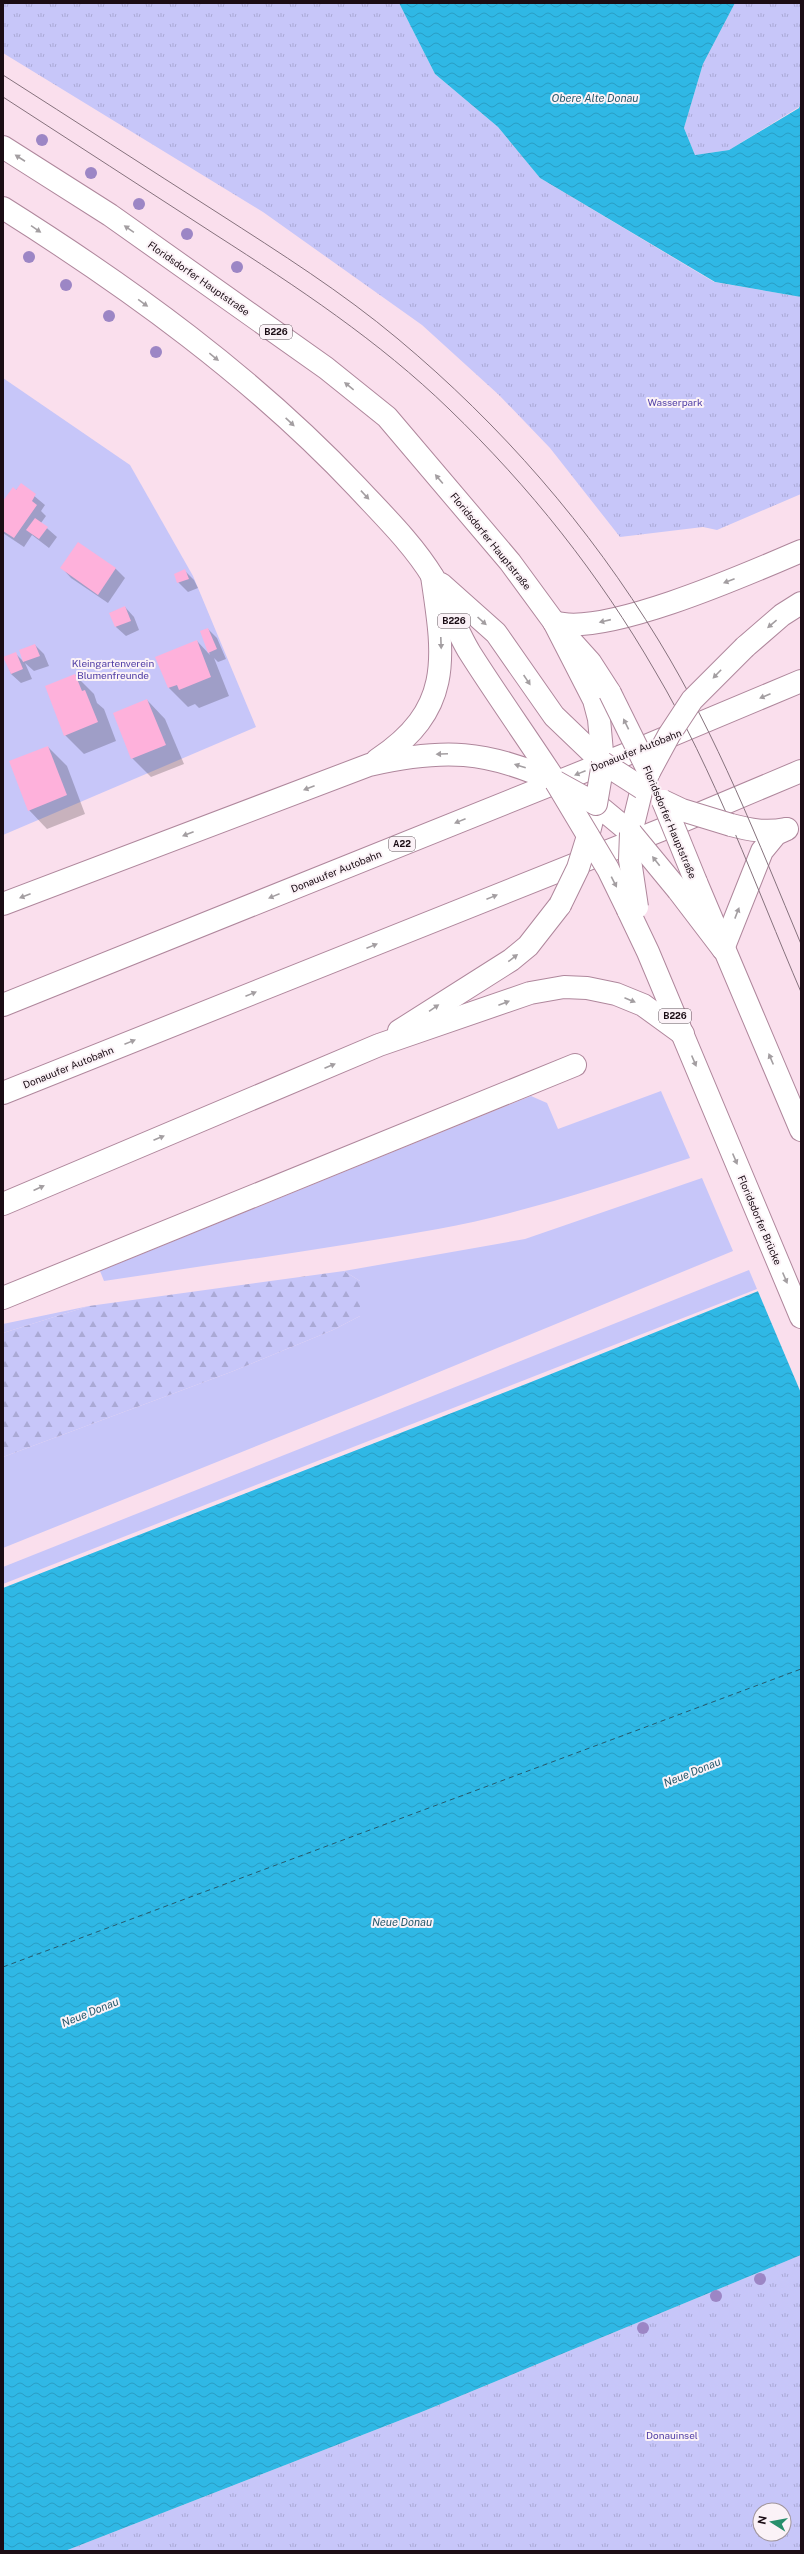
<svg xmlns="http://www.w3.org/2000/svg" width="804" height="2554" font-family="'Public Sans',sans-serif">
<style>
.green{fill:#c7c6f9}
.forest{fill:url(#forest-firs)}
.park{fill:url(#park-tufts);fill-rule:evenodd}
.water{fill:url(#water-waves)}
.pier{fill:#fadfed}
.shadow{fill:#0003}
.lines{fill:none;stroke-linecap:round;stroke-linejoin:round}
.ferry{stroke:#265a6d;stroke-width:1;stroke-dasharray:5 4;stroke-linecap:butt}
.building{fill:#feb1db}
.lane-casing{stroke:#af879c;stroke-width:24}
.primary-casing{stroke:#af879c;stroke-width:24}
.highway-casing{stroke:#af879c;stroke-width:24}
.lane{stroke:#fff;stroke-width:22}
.primary{stroke:#fff;stroke-width:22}
.highway{stroke:#fff;stroke-width:22}
.tram{stroke:#86727d;stroke-width:1}
.primary-bridge-casing{stroke:#af879c;stroke-width:24;stroke-linecap:butt}
.highway-bridge-casing{stroke:#af879c;stroke-width:24;stroke-linecap:butt}
.primary-bridge{stroke:#fff;stroke-width:22}
.highway-bridge{stroke:#fff;stroke-width:22}
.tree{fill:#9c86c5}
.oneway{fill:#a39ea1}
.labels{text-anchor:middle;stroke-width:4;stroke-linejoin:round;paint-order:stroke}
.shield{fill:#fbf2f7;stroke:#5e5158;stroke-width:1}
.shield-label{font-size:9px;font-weight:bold;fill:#1a0c14}
.street-label{font-size:10px;fill:#1a0c14;stroke:#fbf2f7}
.park-label{font-size:10px;fill:#503ea5;stroke:#fbf2f7}
.water-label{font-size:11px;font-style:italic;fill:#265a6d;stroke:#fbf2f7}
</style>
<defs>
<pattern id="forest-firs" width="22" height="20" patternUnits="userSpaceOnUse"><rect width="22" height="20" fill="#c7c6f9"/><path d="M5 1l3.5 6h-7zM16 11l3.5 6h-7z" fill="#aaa9d5"/></pattern>
<pattern id="park-tufts" width="24" height="20" patternUnits="userSpaceOnUse"><rect width="24" height="20" fill="#c7c6f9"/><path d="M3 7l-1-3M5 7V3M7 7l1-3M15 17l-1-3M17 17v-4M19 17l1-3" fill="none" stroke="#aaa9d5"/></pattern>
<pattern id="water-waves" width="16" height="10" patternUnits="userSpaceOnUse"><rect width="16" height="10" fill="#2fb8e5"/><path d="M0 5q4-4 8 0t8 0" fill="none" stroke="#299dc4"/></pattern>
</defs>
<rect width="100%" height="100%" fill="#fadfed"/>
<g class="green">
<path d="M 3,378 L 130,465 L 193,576 L 256,727 L 3,835 Z"/>
<path d="M 661,1091 L 690,1158 C 607,1185 524,1213 438,1229 C 327,1249 215,1264 104,1281 L 100,1271 L 531,1096 L 547,1103 L 558,1129 Z"/>
<path d="M 702,1178 L 733,1251 L 381,1396 L 3,1548 L 3,1457 L 231,1372 L 333,1330 L 360,1316 L 360,1281 L 344,1271 L 525,1239 Z"/>
<path d="M 749,1270 L 757,1289 L 3,1584 L 3,1567 Z"/>
<path d="M 89,1306 L 3,1333 L 3,1324 Z"/>
</g>
<path class="forest" d="M 344,1271 L 360,1281 L 360,1316 L 333,1330 L 231,1372 L 3,1457 L 3,1333 L 89,1306 Z"/>
<g class="park">
<path d="M 3,3 L 399,3 L 435,74 L 498,127 L 540,178 L 714,282 L 801,297 L 801,494 L 717,530 L 703,527 L 620,537 L 550,448 L 499,395 L 422,325 L 263,212 L 3,53 Z"/>
<path d="M 735,3 L 801,3 L 801,102 L 799,107 L 729,150 L 695,155 L 684,128 L 703,64 Z"/>
<path d="M 801,2255 L 801,2551 L 65,2551 L 424,2411 ZM 760,2510 L 784,2510 L 784,2534 L 760,2534 Z"/>
</g>
<g class="water">
<path d="M 399,3 L 735,3 L 703,64 L 684,128 L 695,155 L 729,150 L 799,108 L 801,102 L 801,297 L 715,282 L 540,178 L 498,127 L 435,74 Z"/>
<path d="M 801,1274 L 801,2255 L 424,2411 L 65,2551 L 3,2551 L 3,1588 L 531,1382 Z"/>
</g>
<path class="pier" d="M 801,1272 L 801,1393 L 757,1289 Z"/>
<g class="shadow">
<path d="M 21,485 L 45,505 L 41,511 L 46,516 L 41,523 L 57,537 L 49,548 L 32,535 L 24,547 L 3,533 L 3,503 Z"/>
<path d="M 62,568 L 115,568 L 125,578 L 108,603 L 71,578 Z"/>
<path d="M 185,571 L 194,580 L 198,588 L 188,592 L 178,582 Z"/>
<path d="M 125,607 L 134,617 L 139,630 L 126,636 L 116,627 L 110,613 Z"/>
<path d="M 208,629 L 217,638 L 226,659 L 218,662 L 214,658 L 229,696 L 199,708 L 195,704 L 188,707 L 169,688 L 157,657 L 197,641 L 210,655 L 201,632 Z"/>
<path d="M 35,645 L 44,654 L 49,666 L 34,671 L 25,663 L 32,679 L 21,683 L 11,674 L 5,658 L 15,653 L 24,662 L 20,651 Z"/>
<path d="M 75,675 L 94,694 L 97,703 L 104,709 L 116,741 L 84,754 L 65,735 Z"/>
<path d="M 147,700 L 165,719 L 184,764 L 151,777 L 132,758 Z"/>
<path d="M 48,747 L 67,766 L 85,814 L 47,829 L 29,810 Z"/>
</g>
<g class="lines">
<path class="ferry" d="M 3,1967 L 801,1669"/>
</g>
<g class="building">
<path d="M 21,483 L 36,494 L 32,501 L 37,505 L 14,538 L 3,531 L 3,501 L 13,487 L 16,490 Z"/>
<path d="M 35,518 L 48,527 L 39,539 L 26,530 Z"/>
<path d="M 78,542 L 116,568 L 98,595 L 60,568 Z"/>
<path d="M 185,569 L 189,579 L 177,583 L 174,574 Z"/>
<path d="M 125,606 L 131,621 L 115,627 L 109,613 Z"/>
<path d="M 208,628 L 217,649 L 208,653 L 200,631 Z"/>
<path d="M 197,640 L 211,677 L 179,690 L 177,685 L 168,688 L 155,657 Z"/>
<path d="M 35,644 L 40,656 L 23,662 L 19,650 Z"/>
<path d="M 16,652 L 23,669 L 11,674 L 3,657 Z"/>
<path d="M 75,674 L 82,691 L 85,690 L 98,722 L 64,736 L 45,686 Z"/>
<path d="M 147,699 L 166,745 L 131,759 L 113,713 Z"/>
<path d="M 48,746 L 67,795 L 28,811 L 9,761 Z"/>
</g>
<g class="lines">
<defs>
<path id="lane" d="M 3,1298 L 575,1065"/>
<g id="primary">
<path d="M 3,147 L 110,215 L 326,368 L 387,417 L 510,562 L 554,622 L 590,662 L 610,693"/>
<path d="M 3,208 C 130,288 253,377 357,487 C 383,515 413,544 433,577 C 447,601 455,629 470,653 C 498,697 528,739 556,782"/>
<path d="M 441,584 L 496,633 L 554,716 L 603,763"/>
<path d="M 554,622 C 603,638 750,573 801,551"/>
<path d="M 745,647 L 782,615 L 801,603"/>
<path d="M 731,825 C 750,830 766,833 786,829"/>
<path d="M 631,833 L 642,788 L 649,772"/>
<path d="M 696,882 L 801,1130"/>
<path d="M 628,910 L 648,952 L 801,1317"/>
<path d="M 723,949 L 762,851 L 776,834 L 787,829"/>
</g>
<g id="highway">
<path d="M 554,622 L 594,700 L 599,719 L 603,763"/>
<path d="M 377,760 C 454,709 444,657 432,576"/>
<path d="M 588,836 L 596,804 L 631,833"/>
<path d="M 678,890 L 723,949"/>
<path d="M 3,904 L 369,765 C 443,748 487,750 556,782"/>
<path d="M 3,1005 L 627,754 L 801,681"/>
<path d="M 399,1031 L 511,960 L 528,946 L 560,905"/>
<path d="M 3,1093 L 661,830 L 801,771"/>
<path d="M 3,1204 L 379,1045 L 530,993 L 564,987 L 587,988 L 616,994 L 643,1005 L 683,1034"/>
</g>
</defs>
<use href="#lane" class="lane-casing"/>
<use href="#primary" class="primary-casing"/>
<use href="#highway" class="highway-casing"/>
<use href="#lane" class="lane"/>
<use href="#primary" class="primary"/>
<use href="#highway" class="highway"/>
<g class="tram">
<path d="M 3,75 C 75,121 146,167 218,213 C 280,253 342,292 398,339 C 501,425 589,526 659,641 C 717,736 758,841 801,944"/>
<path d="M 3,97 C 74,143 145,189 216,235 C 297,287 379,341 449,409 C 530,487 599,574 655,671 C 715,772 755,885 801,992"/>
</g>
<defs>
<g id="primary-bridge">
<path d="M 610,693 L 649,772"/>
<path d="M 603,763 L 642,788"/>
<path d="M 649,772 L 669,735 L 692,700 L 745,647"/>
<path d="M 556,782 L 608,869 L 628,910"/>
<path d="M 663,801 L 696,882"/>
<path d="M 663,801 L 682,810 L 731,825"/>
<path d="M 631,833 L 630,860 L 637,907"/>
</g>
<g id="highway-bridge">
<path d="M 556,782 L 596,804 L 603,763"/>
<path d="M 631,833 L 678,890"/>
<path d="M 560,905 L 578,868 L 588,836"/>
</g>
</defs>
<use href="#primary-bridge" class="primary-bridge-casing"/>
<use href="#highway-bridge" class="highway-bridge-casing"/>
<use href="#primary-bridge" class="primary-bridge"/>
<use href="#highway-bridge" class="highway-bridge"/>
</g>
<g class="tree">
<circle cx="42" cy="140" r="6"/>
<circle cx="91" cy="173" r="6"/>
<circle cx="139" cy="204" r="6"/>
<circle cx="187" cy="234" r="6"/>
<circle cx="29" cy="257" r="6"/>
<circle cx="237" cy="267" r="6"/>
<circle cx="66" cy="285" r="6"/>
<circle cx="109" cy="316" r="6"/>
<circle cx="156" cy="352" r="6"/>
<circle cx="760" cy="2279" r="6"/>
<circle cx="716" cy="2296" r="6"/>
<circle cx="643" cy="2328" r="6"/>
</g>
<defs><path id="oneway-solid" d="M-6-.8H1V-3.2L6.5 0L1 3.2V.8H-6Z"/></defs>
<g class="oneway">
<use href="#oneway-solid" transform="translate(20 158) rotate(-147)"/>
<use href="#oneway-solid" transform="translate(36 229) rotate(34)"/>
<use href="#oneway-solid" transform="translate(129 229) rotate(-145)"/>
<use href="#oneway-solid" transform="translate(143 303) rotate(36)"/>
<use href="#oneway-solid" transform="translate(214 357) rotate(39)"/>
<use href="#oneway-solid" transform="translate(349 386) rotate(-141)"/>
<use href="#oneway-solid" transform="translate(290 422) rotate(43)"/>
<use href="#oneway-solid" transform="translate(439 479) rotate(-130)"/>
<use href="#oneway-solid" transform="translate(365 495) rotate(47)"/>
<use href="#oneway-solid" transform="translate(729 581) rotate(159)"/>
<use href="#oneway-solid" transform="translate(482 621) rotate(42)"/>
<use href="#oneway-solid" transform="translate(605 621) rotate(167)"/>
<use href="#oneway-solid" transform="translate(772 624) rotate(140)"/>
<use href="#oneway-solid" transform="translate(441 643) rotate(88)"/>
<use href="#oneway-solid" transform="translate(717 674) rotate(134)"/>
<use href="#oneway-solid" transform="translate(527 680) rotate(56)"/>
<use href="#oneway-solid" transform="translate(765 696) rotate(157)"/>
<use href="#oneway-solid" transform="translate(626 724) rotate(-116)"/>
<use href="#oneway-solid" transform="translate(442 754) rotate(178)"/>
<use href="#oneway-solid" transform="translate(520 766) rotate(-163)"/>
<use href="#oneway-solid" transform="translate(580 773) rotate(158)"/>
<use href="#oneway-solid" transform="translate(309 788) rotate(159)"/>
<use href="#oneway-solid" transform="translate(460 821) rotate(158)"/>
<use href="#oneway-solid" transform="translate(188 834) rotate(159)"/>
<use href="#oneway-solid" transform="translate(656 861) rotate(-128)"/>
<use href="#oneway-solid" transform="translate(614 882) rotate(63)"/>
<use href="#oneway-solid" transform="translate(25 896) rotate(159)"/>
<use href="#oneway-solid" transform="translate(274 896) rotate(158)"/>
<use href="#oneway-solid" transform="translate(492 897) rotate(-22)"/>
<use href="#oneway-solid" transform="translate(737 913) rotate(-69)"/>
<use href="#oneway-solid" transform="translate(372 946) rotate(-22)"/>
<use href="#oneway-solid" transform="translate(513 958) rotate(-38)"/>
<use href="#oneway-solid" transform="translate(251 994) rotate(-22)"/>
<use href="#oneway-solid" transform="translate(630 1000) rotate(23)"/>
<use href="#oneway-solid" transform="translate(504 1003) rotate(-21)"/>
<use href="#oneway-solid" transform="translate(434 1008) rotate(-34)"/>
<use href="#oneway-solid" transform="translate(130 1042) rotate(-22)"/>
<use href="#oneway-solid" transform="translate(771 1059) rotate(-113)"/>
<use href="#oneway-solid" transform="translate(694 1061) rotate(67)"/>
<use href="#oneway-solid" transform="translate(330 1066) rotate(-23)"/>
<use href="#oneway-solid" transform="translate(159 1138) rotate(-23)"/>
<use href="#oneway-solid" transform="translate(735 1159) rotate(67)"/>
<use href="#oneway-solid" transform="translate(39 1188) rotate(-24)"/>
<use href="#oneway-solid" transform="translate(785 1278) rotate(67)"/>
</g>
<g class="labels">
<g class="shield">
<rect x="260" y="325" width="32" height="14" rx="3"/>
<rect x="438" y="614" width="32" height="14" rx="3"/>
<rect x="389" y="837" width="26" height="14" rx="3"/>
<rect x="659" y="1009" width="32" height="14" rx="3"/>
</g>
<g class="shield-label">
<text x="276" y="335">B226</text>
<text x="454" y="624">B226</text>
<text x="402" y="847">A22</text>
<text x="675" y="1019">B226</text>
</g>
<g class="street-label">
<text transform="translate(199 278) rotate(35)" y="4">Floridsdorfer Hauptstraße</text>
<text transform="translate(491 541) rotate(51)" y="4">Floridsdorfer Hauptstraße</text>
<text transform="translate(636 750) rotate(-22)" y="4">Donauufer Autobahn</text>
<text transform="translate(670 822) rotate(67)" y="4">Floridsdorfer Hauptstraße</text>
<text transform="translate(336 871) rotate(-22)" y="4">Donauufer Autobahn</text>
<text transform="translate(68 1067) rotate(-22)" y="4">Donauufer Autobahn</text>
<text transform="translate(760 1220) rotate(67)" y="4">Floridsdorfer Brücke</text>
</g>
<g class="park-label">
<text x="675" y="406">Wasserpark</text>
<text x="113" y="667">Kleingartenverein<tspan x="113" dy="12">Blumenfreunde</tspan></text>
<text x="672" y="2439">Donauinsel</text>
</g>
<g class="water-label">
<text x="595" y="102">Obere Alte Donau</text>
<text transform="translate(692 1772) rotate(-22)" y="4">Neue Donau</text>
<text x="402" y="1926">Neue Donau</text>
<text transform="translate(90 2012) rotate(-22)" y="4">Neue Donau</text>
</g>
</g>
<rect width="804" height="2554" fill="none" stroke="#1a0c14" stroke-width="8"/>
<g transform="translate(772 2522) rotate(281)"><circle r="19" fill="#fbf2f7" stroke="#a1969c"/>
<path d="M0-3L7 15L0 10L-7 15Z" fill="#288f6c"/>
<text y="-6" font-size="11" font-weight="bold" text-anchor="middle" fill="#1a0c14">N</text>
</g>
</svg>
